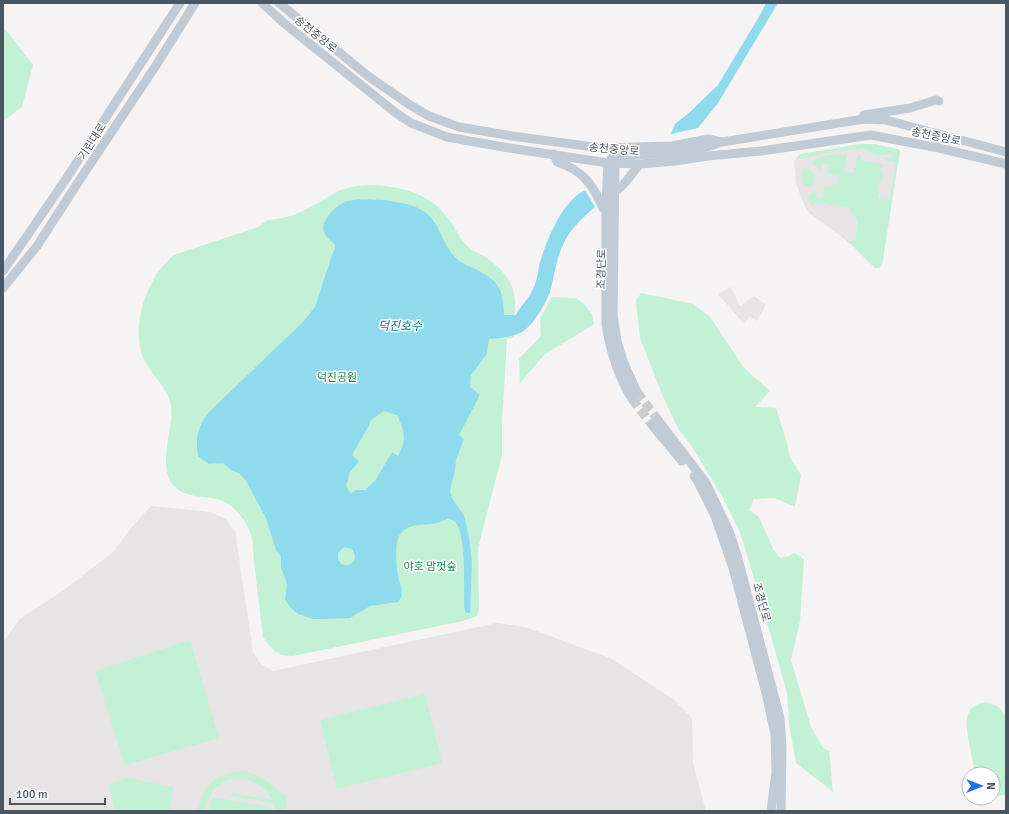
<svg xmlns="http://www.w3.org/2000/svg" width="1009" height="814" font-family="Signika,'Noto Sans KR',sans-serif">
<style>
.education{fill:#e6e4e5}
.green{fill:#c3f1d5}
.water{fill:#90daee;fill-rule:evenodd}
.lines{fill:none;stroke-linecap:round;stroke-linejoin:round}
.secondary-tunnel{stroke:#caccce;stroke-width:9;stroke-dasharray:9 4.5;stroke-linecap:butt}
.secondary{stroke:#c1cbd6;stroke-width:9}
.labels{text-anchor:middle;stroke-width:3;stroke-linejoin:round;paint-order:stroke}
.street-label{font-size:11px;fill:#4a5661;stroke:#fff}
.park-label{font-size:11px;fill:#17864f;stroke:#fff}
.water-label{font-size:12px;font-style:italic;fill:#0c7c9b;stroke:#fff}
</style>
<rect width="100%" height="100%" fill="#f5f3f3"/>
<g class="education">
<path d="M 860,144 L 875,144 L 900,150 L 882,265 L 879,268 L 875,268 L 854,247 L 833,230 L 809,213 L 802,200 L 796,183 L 794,162 L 796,158 L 801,154 Z"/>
<path d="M 731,287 L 740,306 L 754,296 L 766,305 L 757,321 L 750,316 L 744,324 L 718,294 Z"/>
<path d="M 151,506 L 210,512 L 226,519 L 235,531 L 253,652 L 260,663 L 273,671 L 497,623 L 525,627 L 610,658 L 673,699 L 692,718 L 693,763 L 706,811 L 3,811 L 3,642 L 20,619 L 64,590 L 113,552 L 132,527 Z"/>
</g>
<g class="green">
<path d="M 3,29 L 7,31 L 33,65 L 22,107 L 3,121 Z"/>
<path d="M 860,144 L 875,144 L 900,150 L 882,265 L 879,268 L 875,268 L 854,247 L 846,241 L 855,242 L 858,220 L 851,213 L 850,208 L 816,202 L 814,207 C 809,203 808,201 809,194 L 815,191 L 817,192 L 816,197 L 823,198 L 825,186 L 831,187 L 832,184 L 837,185 L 839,176 L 827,174 L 829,164 L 822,163 L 820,171 L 812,163 C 818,154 837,154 847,155 L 844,172 L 854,173 L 858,155 L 861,155 L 860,160 L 884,165 L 883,167 L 881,167 L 880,172 L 883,172 L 881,183 L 878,183 L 877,188 L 879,188 L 878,198 L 889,200 L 896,162 L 885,160 L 884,157 L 891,158 L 892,155 L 885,154 C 878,158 869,153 864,148 L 825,153 L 801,159 L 796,158 L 801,154 Z"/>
<path d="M 806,168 L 815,174 L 812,186 L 804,187 C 802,181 801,176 803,170 Z"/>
<path d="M 370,185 C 398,186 428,192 446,216 C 454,225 459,237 467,246 C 473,252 481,254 488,259 C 520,282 516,300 514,337 L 507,339 L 502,424 L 502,455 L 478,548 L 479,609 L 477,616 L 463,621 L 293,656 C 277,656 272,650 263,637 C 260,612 257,587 254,562 C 253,553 254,541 250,532 C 244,518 233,503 217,499 C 203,496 186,498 174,486 C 156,466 174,430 171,406 C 169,389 155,379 147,365 C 127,333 146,277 174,255 L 258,227 L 268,220 L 282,218 L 294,215 L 309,208 L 338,191 L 355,186 Z"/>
<path d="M 641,293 L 693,304 L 710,317 L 745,369 L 770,391 L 755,407 L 776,408 L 787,443 L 790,458 L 801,475 L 795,507 L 775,498 L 754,499 L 749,510 L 759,517 L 773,549 L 780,558 L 789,556 L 794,553 L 804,559 L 800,621 L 791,660 L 811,727 L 823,748 L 829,751 L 833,792 L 796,763 L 789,723 L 787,693 L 763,608 L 740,532 L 721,494 L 692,447 L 678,428 L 664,399 L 640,338 L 636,301 Z"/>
<path d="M 552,297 L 576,298 L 584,304 L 592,314 L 594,324 L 544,355 L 520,383 L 519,359 L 541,336 L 540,319 Z"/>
<path d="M 190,640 L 219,738 L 125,765 L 95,671 Z"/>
<path d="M 425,694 L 442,763 L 337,789 L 320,720 Z"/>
<path d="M 985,702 C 997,704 1004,709 1006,721 L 1006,794 L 998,796 L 993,796 L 993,774 L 975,774 C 973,763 971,753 969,742 C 966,724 962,707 985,702 Z"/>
<path d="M 242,771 C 261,773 273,786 287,797 L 285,811 L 275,811 L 274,803 L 231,796 L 232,793 L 272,800 C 262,778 229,769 213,791 C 208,797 206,804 205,811 L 198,811 C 203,785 216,773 242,771 Z"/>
<path d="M 128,778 L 173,787 L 170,811 L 115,811 L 109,784 Z"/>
<path d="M 212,797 L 273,808 L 272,811 L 209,811 Z"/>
</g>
<g class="water">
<path d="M 766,3 L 778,3 L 718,103 L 698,128 L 671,134 L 675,124 L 690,112 L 718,85 L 760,15 Z"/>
<path d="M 585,190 L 595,207 C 581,219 569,230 562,247 C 556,261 554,277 550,292 C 546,303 533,326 522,332 C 512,337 500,338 489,339 L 487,354 L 471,375 L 470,387 L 480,395 L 459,435 L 464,439 L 456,460 L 455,471 L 450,491 L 452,498 L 464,516 L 469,537 L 472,563 L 470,613 L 466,613 L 464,607 C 464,590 466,534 456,523 C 454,521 450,519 448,518 C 434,529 414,519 401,533 C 394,541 396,565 398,576 C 400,586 406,593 398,602 L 370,606 L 350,618 L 324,619 L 313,619 L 298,614 L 291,608 L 285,600 L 287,583 L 281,568 L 281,557 L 276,550 L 266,518 L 246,481 L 240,474 L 231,470 L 223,463 L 209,464 L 198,456 C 195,435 198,426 211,410 L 303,322 L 315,307 L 332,255 L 335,249 L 335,245 C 332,241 327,239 325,234 C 321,227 324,221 329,215 C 333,210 339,204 345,202 C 361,196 405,201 420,209 C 441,220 441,245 457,259 C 462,264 468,265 473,268 C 499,281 503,287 504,315 L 516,315 C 520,306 529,299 533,289 C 537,281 538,271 540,262 C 547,240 562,201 585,190 ZM 384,411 L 397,415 C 405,433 407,438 398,456 L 392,452 L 375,481 L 365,490 L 356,490 L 351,494 L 346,486 L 350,472 L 359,461 L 352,455 L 368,427 L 371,420 ZM 344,547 L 352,549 C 359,559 352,568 341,564 L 338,559 L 338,553 Z"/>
</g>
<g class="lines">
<g class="secondary-tunnel">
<path d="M 637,392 L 658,420"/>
<path d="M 632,399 L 652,425"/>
</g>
<g class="secondary">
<path d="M 262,3 L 285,24 L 396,113 L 411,123 L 447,137 L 509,148 L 608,163 L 640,164 L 675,161 L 708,156 L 761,151 L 871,135 L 939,148 L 1006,164"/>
<path d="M 279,3 L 368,76 L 410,105 L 429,116 L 459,127 L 512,136 L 601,148 L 672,146 L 708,139 L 722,142 L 864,119 L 886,120 L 1006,152"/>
<path d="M 864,116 L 864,115 L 910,108 L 936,100 L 939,101"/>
<path d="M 554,154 L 557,162 C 583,170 593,185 603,208 L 606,209"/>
<path d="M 612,158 L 615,163 L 613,315 L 617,341 L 623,361 L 637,392"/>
<path d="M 614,193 L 623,185 L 640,164"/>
<path d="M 3,271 L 66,179 L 180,3"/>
<path d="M 3,288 L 37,246 L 77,184 L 155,67 L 195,3"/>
<path d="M 632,399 C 618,376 610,350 606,324 L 606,204 L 608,163 L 612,158 L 620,155 L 663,154 L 701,149 L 722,142"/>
<path d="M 658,420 L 706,483 L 729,531 L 737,555 L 780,718 L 782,747 L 781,811"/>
<path d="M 652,425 L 682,461"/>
<path d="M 694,476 L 697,480 L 715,516 L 733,568 L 766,693 L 775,734 L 776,772 L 771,811"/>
</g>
</g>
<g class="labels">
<g class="street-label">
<text transform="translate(316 34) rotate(39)" y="4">송천중앙로</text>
<text transform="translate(936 136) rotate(12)" y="4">송천중앙로</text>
<text transform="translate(92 141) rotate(-57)" y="4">기린대로</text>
<text transform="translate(614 149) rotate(5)" y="4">송천중앙로</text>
<text transform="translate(601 269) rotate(-89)" y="4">조경단로</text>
<text transform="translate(762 602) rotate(75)" y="4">조경단로</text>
</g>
<g class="park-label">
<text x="337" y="381">덕진공원</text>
<text x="430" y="570">야호 맘껏숲</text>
</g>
<g class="water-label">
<text x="400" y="330">덕진호수</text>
</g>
</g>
<rect width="1009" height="814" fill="none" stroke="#4a5661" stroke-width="8"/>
<g transform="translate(981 786) rotate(90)"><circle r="19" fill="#ffffff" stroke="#b7bbc0"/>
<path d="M0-3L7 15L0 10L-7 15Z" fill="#1a73e8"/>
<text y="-6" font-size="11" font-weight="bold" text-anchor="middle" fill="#4a5661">N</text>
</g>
<path d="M10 798v6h95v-6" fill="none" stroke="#4a5661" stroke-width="2"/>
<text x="16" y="798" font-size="12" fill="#4a5661" stroke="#ffffff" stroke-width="3" paint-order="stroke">100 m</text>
</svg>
